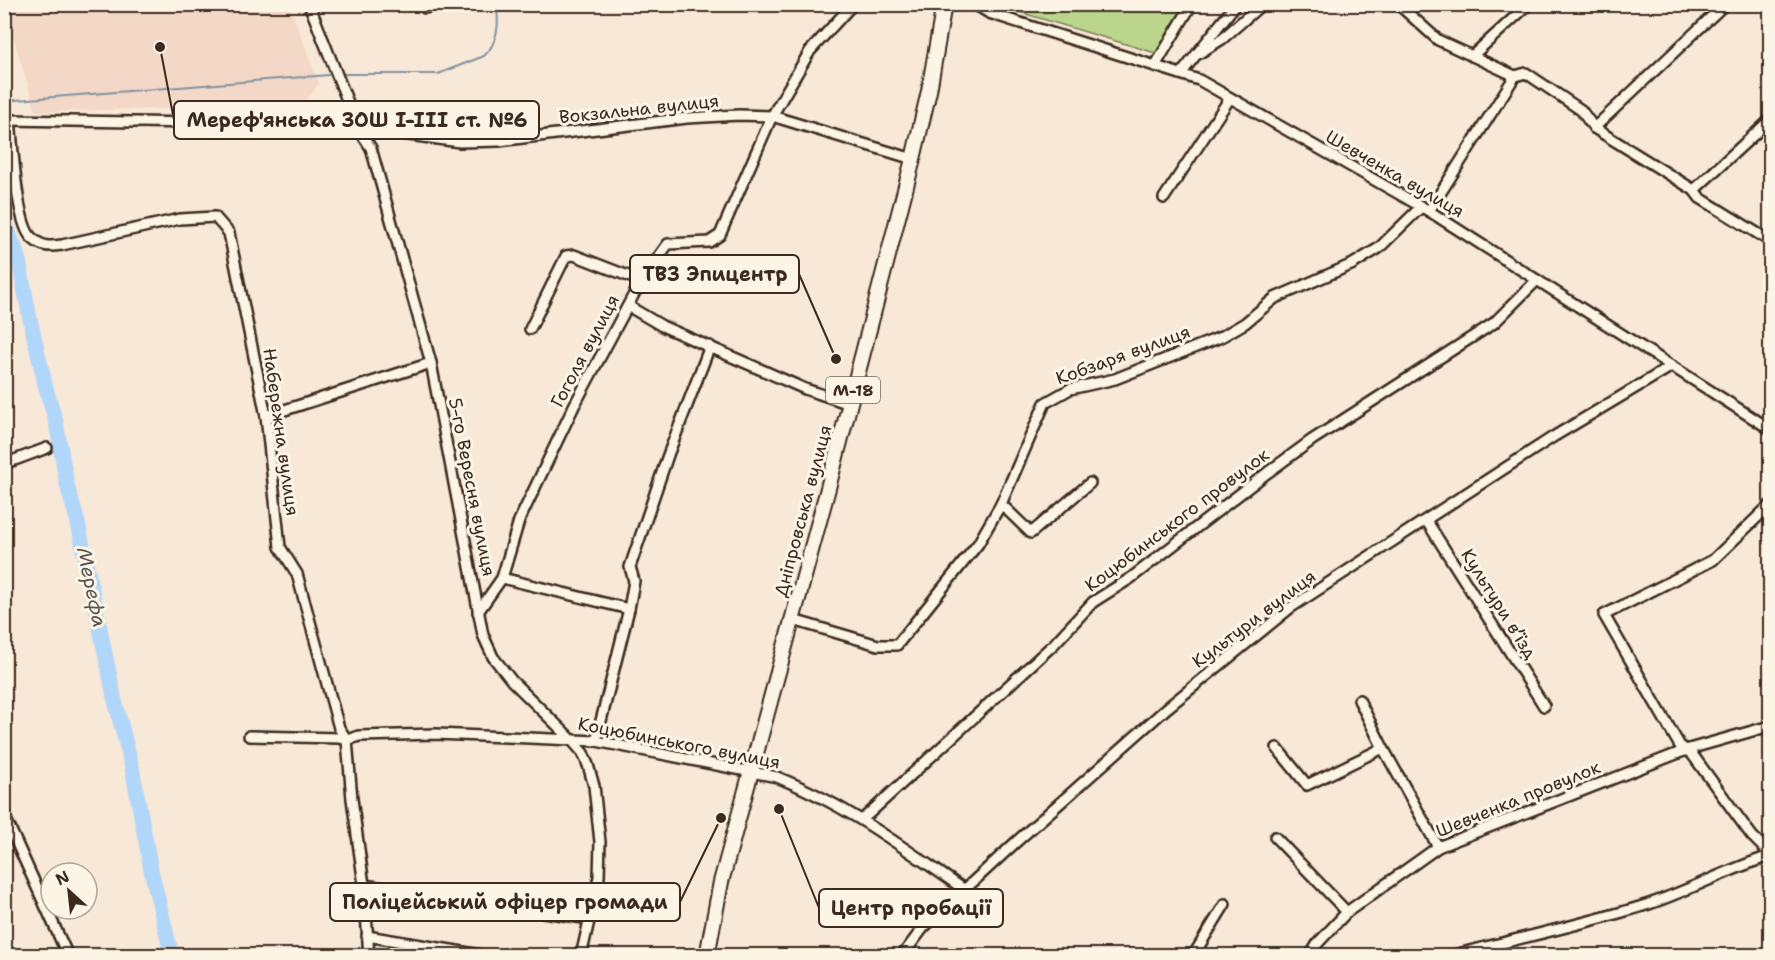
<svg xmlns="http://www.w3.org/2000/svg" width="1775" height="960" font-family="'Shantell Sans',sans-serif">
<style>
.built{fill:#f4d8c7}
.green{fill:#bbd58c;stroke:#7b8055;stroke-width:1.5}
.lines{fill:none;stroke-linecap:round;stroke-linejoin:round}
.stream{stroke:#8191a1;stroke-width:2}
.river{stroke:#b0d6f9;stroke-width:15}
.minor-casing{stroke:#3b2a1e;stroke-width:14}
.highway-casing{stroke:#3b2a1e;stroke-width:18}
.minor{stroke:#fcf5e5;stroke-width:9}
.highway{stroke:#fcf5e5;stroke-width:14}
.labels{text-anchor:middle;stroke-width:6;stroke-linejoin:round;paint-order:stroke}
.shield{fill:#fcf5e5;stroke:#75675a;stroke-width:1.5}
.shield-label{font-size:16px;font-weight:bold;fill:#3b2a1e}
.street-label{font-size:18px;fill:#3b2a1e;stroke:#fcf5e5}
.water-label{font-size:20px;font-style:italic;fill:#585555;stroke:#fcf5e5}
.leader{fill:none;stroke:#3b2a1e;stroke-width:2}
.callout-dot{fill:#3b2a1e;stroke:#fcf5e5;stroke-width:2}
.callout{fill:#fcf5e5;stroke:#3b2a1e;stroke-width:2}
.callout-label{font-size:20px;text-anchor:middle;font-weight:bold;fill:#3b2a1e}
</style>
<rect width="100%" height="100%" fill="#f8e8d7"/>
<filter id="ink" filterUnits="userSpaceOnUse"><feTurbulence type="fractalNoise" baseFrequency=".0167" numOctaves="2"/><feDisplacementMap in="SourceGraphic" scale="12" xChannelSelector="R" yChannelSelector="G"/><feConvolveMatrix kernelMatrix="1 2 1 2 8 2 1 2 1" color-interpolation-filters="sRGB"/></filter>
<g filter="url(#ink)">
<path class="built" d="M 4,5 L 289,5 L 319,83 L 311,95 L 300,105 L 36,112 L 5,10 Z"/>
<path class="green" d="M 992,4 L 1188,5 L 1159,54 Z"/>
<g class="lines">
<g class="stream">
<path d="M 344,74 L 438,74 L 484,56 C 498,43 500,22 496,4"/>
<path d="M 4,101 L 329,75"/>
</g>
<path class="river" d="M 4,220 L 18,255 L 30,319 L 46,388 L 56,422 L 67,485 L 78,523 L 115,701 L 132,767 L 151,870 L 172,956"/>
<defs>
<g id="minor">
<path d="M 309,4 L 358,128 L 371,148 L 431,363 L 483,635 L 493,657 L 512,681 L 570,738 L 583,753 L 588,765 L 594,786 L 600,842 L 599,877 L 581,956"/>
<path d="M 974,4 L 989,13 L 1199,80 L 1429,211 L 1770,429"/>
<path d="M 1398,4 L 1438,40 L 1515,76 L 1526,73 L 1581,110 L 1594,128 L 1694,190 L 1700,198 L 1770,241"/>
<path d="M 425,8 L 437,5 L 464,4"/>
<path d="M 1198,54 L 1222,39 L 1262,4"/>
<path d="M 1472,56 L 1529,4"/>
<path d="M 1155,66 L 1192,4"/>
<path d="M 1181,74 L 1236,4"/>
<path d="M 6,120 L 264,124 L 358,128 L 460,142 L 499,141 L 687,118 L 739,115 L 772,116 L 913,159"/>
<path d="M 10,121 C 13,144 16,224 32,238 C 42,247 49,247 62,245 L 180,219 L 215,217 L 229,233 L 266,416 L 280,547 L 297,574 L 339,728 L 347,740 L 352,799 L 364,885 L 369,956"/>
<path d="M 1594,128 L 1725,4"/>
<path d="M 1694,190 L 1770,120"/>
<path d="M 1164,198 L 1230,98"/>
<path d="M 1429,211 L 1515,76"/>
<path d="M 628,306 L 662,326 L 805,389 L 850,404"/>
<path d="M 530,329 L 566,256 L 574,255 L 641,281"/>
<path d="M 266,416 L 431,363"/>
<path d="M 4,464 L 47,448"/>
<path d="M 1001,504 L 1031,533 L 1090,483"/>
<path d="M 1770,505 L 1713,560 L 1604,615 L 1680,746 L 1692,754 L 1752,836 L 1770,854"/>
<path d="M 1426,520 L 1544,706"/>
<path d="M 502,578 L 629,609 L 596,741"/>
<path d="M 629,609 L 634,581 L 630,567 L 668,455 L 710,346"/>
<path d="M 478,612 L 502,578 L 519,521 L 574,406 L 641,281 L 668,244 L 709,242 L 720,235 L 772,116 L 810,51 L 853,4"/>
<path d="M 793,620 L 878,645 L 897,645 L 978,544 L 1001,504 L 1045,403 L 1070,389 L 1115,379 L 1221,337 L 1245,323 L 1275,298 L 1353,264 L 1379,248 L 1421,207"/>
<path d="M 1359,700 L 1383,748 L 1438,847"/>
<path d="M 249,736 L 340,738 L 347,740 L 359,736 L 436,734 L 596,741 L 777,777 C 847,805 902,847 965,890"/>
<path d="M 1277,748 L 1307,785 L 1383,748"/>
<path d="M 4,815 L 68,956"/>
<path d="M 863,819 L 1054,644 L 1093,602 L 1131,578 L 1267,473 L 1312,440 L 1494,323 L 1537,280"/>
<path d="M 1275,837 L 1347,912"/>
<path d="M 364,885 L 590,919"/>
<path d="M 367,936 L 487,956"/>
<path d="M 902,956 L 923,928 L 1016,842 L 1167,708 L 1290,608 L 1553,437 L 1672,366"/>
<path d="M 1193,956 L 1225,904"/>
<path d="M 1310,956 L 1318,943 L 1347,912 L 1438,847 L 1689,749 L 1770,726"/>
<path d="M 1450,956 C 1515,939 1582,925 1646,905 C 1689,891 1728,869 1770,856"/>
</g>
<path id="highway" d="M 707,956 L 721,882 L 827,492 L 913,159 L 929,91 L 944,4"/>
</defs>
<use href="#minor" class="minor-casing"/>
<use href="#highway" class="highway-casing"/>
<use href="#minor" class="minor"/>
<use href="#highway" class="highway"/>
</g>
</g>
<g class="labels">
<rect class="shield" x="826" y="377" width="54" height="26" rx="4.5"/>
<g class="shield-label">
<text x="853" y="396">М-18</text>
</g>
<g class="street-label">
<text transform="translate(639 109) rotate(-6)" y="6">Вокзальна вулиця</text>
<text transform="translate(1395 174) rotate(30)" y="6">Шевченка вулиця</text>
<text transform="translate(585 351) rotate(-62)" y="6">Гоголя вулиця</text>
<text transform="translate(1123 355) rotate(-20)" y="6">Кобзаря вулиця</text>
<text transform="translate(281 432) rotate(82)" y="6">Набережна вулиця</text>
<text transform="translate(472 487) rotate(79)" y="6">5-го Вересня вулиця</text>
<text transform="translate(803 511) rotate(-75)" y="6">Дніпровська вулиця</text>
<text transform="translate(1177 520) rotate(-37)" y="6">Коцюбинського провулок</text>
<text transform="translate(1499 604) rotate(58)" y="6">Культури в’їзд</text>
<text transform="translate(1254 619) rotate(-37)" y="6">Культури вулиця</text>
<text transform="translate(679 743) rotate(11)" y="6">Коцюбинського вулиця</text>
<text transform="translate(1518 799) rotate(-22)" y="6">Шевченка провулок</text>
</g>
<g class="water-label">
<text transform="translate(92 587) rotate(78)" y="7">Мерефа</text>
</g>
</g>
<path class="leader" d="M160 47L174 120M836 359L799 274M721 818L680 902M779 809L819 908"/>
<g class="callout-dot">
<circle cx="160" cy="47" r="6"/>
<circle cx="836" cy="359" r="6"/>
<circle cx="721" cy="818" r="6"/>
<circle cx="779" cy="809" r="6"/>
</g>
<g class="callout">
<rect x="174" y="101" width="365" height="38" rx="6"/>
<rect x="630" y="255" width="169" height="38" rx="6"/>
<rect x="330" y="883" width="350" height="38" rx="6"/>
<rect x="819" y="889" width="184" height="38" rx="6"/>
</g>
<g class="callout-label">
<text x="357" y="127">Мереф'янська ЗОШ І-ІІІ ст. №6</text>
<text x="715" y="281">ТВЗ Эпицентр</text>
<text x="505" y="909">Поліцейський офіцер громади</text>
<text x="911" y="915">Центр пробації</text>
</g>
<rect width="1775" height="960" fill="none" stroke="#fcf5e5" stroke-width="24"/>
<rect x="12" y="12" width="1751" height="936" fill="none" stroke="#3b2a1e" stroke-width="2" filter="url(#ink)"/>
<g transform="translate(69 891) rotate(333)"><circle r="28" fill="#fcf5e5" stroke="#afa495" stroke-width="1.5"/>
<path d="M0-4.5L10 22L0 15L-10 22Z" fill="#3b2a1e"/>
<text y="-9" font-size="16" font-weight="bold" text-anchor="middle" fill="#3b2a1e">N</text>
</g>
</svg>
